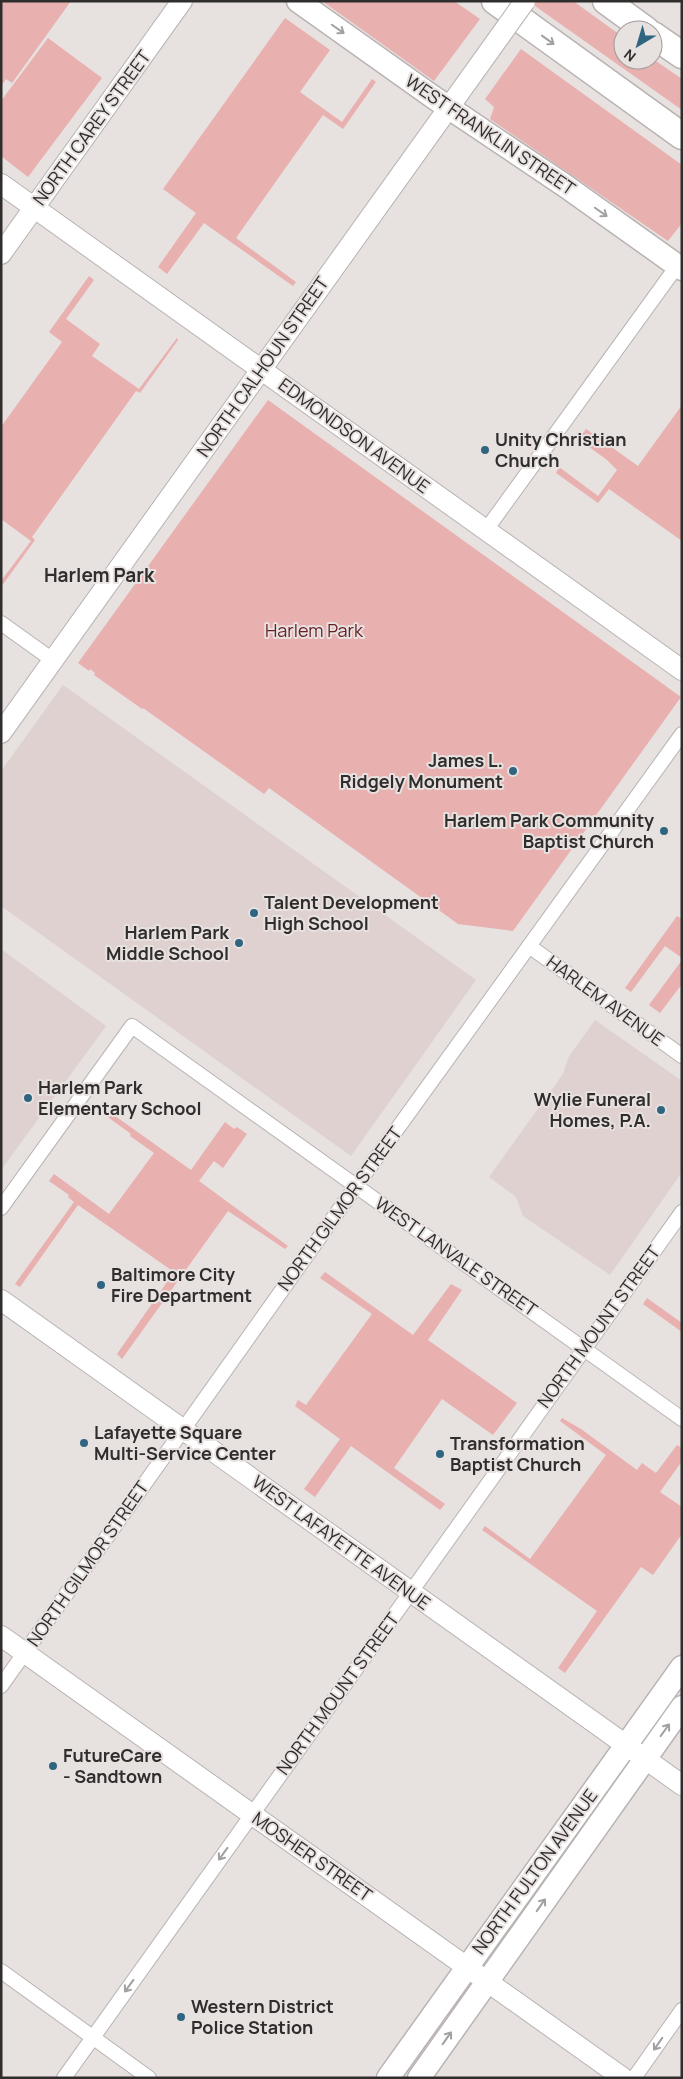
<svg xmlns="http://www.w3.org/2000/svg" width="683" height="2079" font-family="Manrope,sans-serif">
<style>
.built{fill:#ded1d0}
.green{fill:#e8b0af}
.lines{fill:none;stroke-linecap:round;stroke-linejoin:round}
.street-casing{stroke:#b9b3b3;stroke-width:16}
.secondary-casing{stroke:#b9b3b3;stroke-width:22}
.primary-casing{stroke:#b9b3b3;stroke-width:25}
.highway-casing{stroke:#b9b3b3;stroke-width:29}
.street{stroke:#fff;stroke-width:14}
.secondary{stroke:#fff;stroke-width:20}
.primary{stroke:#fff;stroke-width:22}
.highway{stroke:#fff;stroke-width:26}
.secondary-bridge-casing{stroke:#b9b3b3;stroke-width:22;stroke-linecap:butt}
.secondary-bridge{stroke:#fff;stroke-width:20}
.oneway{stroke:#a2a0a0}
.poi-dot{fill:#306581;stroke:#e7e1e0;stroke-width:2}
.labels{text-anchor:middle;stroke-width:4;stroke-linejoin:round;paint-order:stroke}
.street-label{font-size:18px;fill:#302d2d;stroke:#e7e1e0}
.poi-label{font-size:18px;font-weight:bold;fill:#302d2d;stroke:#e7e1e0;text-anchor:start}
.park-label{font-size:18px;fill:#671f25;stroke:#e7e1e0}
.neighbourhood-label{font-size:19px;font-weight:bold;fill:#302d2d;stroke:#e7e1e0}
</style>
<rect width="100%" height="100%" fill="#e7e1e0"/>
<g class="built">
<path d="M 63,685 L 476,980 L 351,1156 L 1,906 L 1,771 Z"/>
<path d="M 1,949 L 106,1026 L 1,1170 Z"/>
<path d="M 595,1020 L 682,1081 L 682,1172 L 610,1275 L 523,1216 L 516,1197 L 489,1177 L 563,1074 L 568,1058 Z"/>
</g>
<g class="green">
<path d="M 1,1 L 71,1 L 12,83 L 6,79 L 1,86 Z"/>
<path d="M 322,1 L 454,1 L 480,19 L 434,81 Z"/>
<path d="M 528,1 L 573,1 L 623,37 L 623,60 L 653,59 L 682,79 L 682,110 Z"/>
<path d="M 285,18 L 330,50 L 300,92 L 342,122 L 372,79 L 376,82 L 343,129 L 323,115 L 236,238 L 296,282 L 293,286 L 204,223 L 167,274 L 158,267 L 196,213 L 163,189 Z"/>
<path d="M 48,38 L 102,78 L 28,177 L 1,156 L 1,101 Z"/>
<path d="M 521,49 L 682,165 L 682,223 L 668,241 L 490,119 L 494,107 L 485,99 Z"/>
<path d="M 89,276 L 94,280 L 66,319 L 100,344 L 92,356 L 139,389 L 177,338 L 178,340 L 140,393 L 136,391 L 32,537 L 35,540 L 1,587 L 1,581 L 31,541 L 1,519 L 1,427 L 62,342 L 49,332 Z"/>
<path d="M 268,400 L 681,697 L 513,931 L 458,924 L 269,788 L 264,794 L 143,708 L 142,709 L 94,675 L 95,673 L 90,669 L 89,671 L 78,663 Z"/>
<path d="M 682,405 L 682,541 L 609,489 L 598,503 L 556,473 L 559,467 L 598,496 L 617,470 L 607,460 L 581,441 L 579,439 L 586,429 L 638,466 Z"/>
<path d="M 677,916 L 682,919 L 682,958 L 665,946 L 631,992 L 625,988 Z"/>
<path d="M 682,960 L 682,984 L 660,1013 L 649,1005 Z"/>
<path d="M 101,1106 L 191,1170 L 225,1122 L 234,1129 L 237,1127 L 247,1134 L 223,1168 L 214,1161 L 199,1181 L 288,1246 L 285,1249 L 228,1211 L 122,1359 L 117,1354 L 174,1272 L 78,1205 L 20,1287 L 15,1284 L 74,1202 L 68,1197 L 69,1195 L 49,1181 L 54,1174 L 109,1214 L 154,1153 L 130,1136 L 131,1134 L 101,1112 L 99,1109 Z"/>
<path d="M 325,1272 L 413,1335 L 451,1284 L 462,1290 L 428,1340 L 517,1403 L 493,1435 L 442,1399 L 394,1468 L 445,1504 L 440,1510 L 351,1446 L 315,1497 L 304,1489 L 340,1439 L 295,1406 L 298,1400 L 306,1405 L 372,1314 L 320,1278 Z"/>
<path d="M 647,1298 L 682,1323 L 682,1332 L 643,1304 Z"/>
<path d="M 562,1418 L 581,1429 L 637,1470 L 642,1463 L 656,1473 L 677,1445 L 682,1448 L 682,1461 L 660,1492 L 682,1507 L 682,1534 L 653,1575 L 641,1567 L 565,1673 L 558,1668 L 597,1611 L 482,1530 L 485,1526 L 530,1559 L 606,1455 L 560,1421 Z"/>
</g>
<g class="lines">
<defs>
<g id="street">
<path d="M 486,530 L 677,266"/>
<path d="M 1,623 L 54,661"/>
<path d="M 529,946 L 682,1056"/>
<path d="M 1,1208 L 132,1026 L 682,1419"/>
<path d="M 1,1686 L 356,1186 L 682,734"/>
<path d="M 1,1971 L 149,2078"/>
<path d="M 64,2078 L 682,1212"/>
<path d="M 634,2078 L 682,2010"/>
</g>
<g id="secondary">
<path d="M 1,184 L 682,670"/>
<path d="M 1,254 L 182,1"/>
<path d="M 1,733 L 500,36"/>
<path d="M 1,1300 L 682,1785"/>
<path d="M 1,1636 L 623,2078"/>
</g>
<g id="primary">
<path d="M 298,1 L 433,97 L 564,185 L 682,269"/>
<path d="M 388,2078 L 682,1667"/>
<path d="M 419,2078 L 682,1707"/>
</g>
<g id="highway">
<path d="M 495,1 L 682,136"/>
<path d="M 606,1 L 646,30"/>
<path d="M 653,35 L 682,55"/>
</g>
</defs>
<use href="#street" class="street-casing"/>
<use href="#secondary" class="secondary-casing"/>
<use href="#primary" class="primary-casing"/>
<use href="#highway" class="highway-casing"/>
<use href="#street" class="street"/>
<use href="#secondary" class="secondary"/>
<use href="#primary" class="primary"/>
<use href="#highway" class="highway"/>
<defs>
<path id="secondary-bridge" d="M 500,36 L 525,1"/>
</defs>
<use href="#secondary-bridge" class="secondary-bridge-casing"/>
<use href="#secondary-bridge" class="secondary-bridge"/>
</g>
<defs><path id="oneway-shaft" d="M-6 0H5M1.5-3L5.5 0L1.5 3" fill="none" stroke-width="1.6" stroke-linecap="round" stroke-linejoin="round" transform="scale(1.25)"/></defs>
<g class="oneway">
<use href="#oneway-shaft" transform="translate(338 29) rotate(35)"/>
<use href="#oneway-shaft" transform="translate(548 40) rotate(36)"/>
<use href="#oneway-shaft" transform="translate(601 212) rotate(35)"/>
<use href="#oneway-shaft" transform="translate(665 1730) rotate(-54)"/>
<use href="#oneway-shaft" transform="translate(223 1854) rotate(126)"/>
<use href="#oneway-shaft" transform="translate(541 1905) rotate(-55)"/>
<use href="#oneway-shaft" transform="translate(129 1986) rotate(126)"/>
<use href="#oneway-shaft" transform="translate(447 2038) rotate(-55)"/>
<use href="#oneway-shaft" transform="translate(658 2044) rotate(125)"/>
</g>
<g class="poi-dot">
<circle cx="485" cy="450" r="5"/>
<circle cx="513" cy="771" r="5"/>
<circle cx="664" cy="831" r="5"/>
<circle cx="254" cy="913" r="5"/>
<circle cx="239" cy="943" r="5"/>
<circle cx="28" cy="1098" r="5"/>
<circle cx="661" cy="1110" r="5"/>
<circle cx="101" cy="1285" r="5"/>
<circle cx="84" cy="1443" r="5"/>
<circle cx="440" cy="1454" r="5"/>
<circle cx="53" cy="1766" r="5"/>
<circle cx="181" cy="2017" r="5"/>
</g>
<g class="labels">
<g class="street-label">
<text transform="translate(92 128) rotate(-54)" y="6">NORTH CAREY STREET</text>
<text transform="translate(490 135) rotate(34)" y="6">WEST FRANKLIN STREET</text>
<text transform="translate(263 367) rotate(-55)" y="6">NORTH CALHOUN STREET</text>
<text transform="translate(354 436) rotate(36)" y="6">EDMONDSON AVENUE</text>
<text transform="translate(605 1001) rotate(36)" y="6">HARLEM AVENUE</text>
<text transform="translate(340 1209) rotate(-54)" y="6">NORTH GILMOR STREET</text>
<text transform="translate(456 1257) rotate(35)" y="6">WEST LANVALE STREET</text>
<text transform="translate(599 1327) rotate(-54)" y="6">NORTH MOUNT STREET</text>
<text transform="translate(341 1543) rotate(36)" y="6">WEST LAFAYETTE AVENUE</text>
<text transform="translate(88 1564) rotate(-55)" y="6">NORTH GILMOR STREET</text>
<text transform="translate(338 1694) rotate(-54)" y="6">NORTH MOUNT STREET</text>
<text transform="translate(312 1857) rotate(35)" y="6">MOSHER STREET</text>
<text transform="translate(535 1872) rotate(-54)" y="6">NORTH FULTON AVENUE</text>
</g>
<g class="poi-label">
<text x="495" y="446">Unity Christian<tspan x="495" dy="21">Church</tspan></text>
<text x="503" y="767" text-anchor="end">James L.<tspan x="503" dy="21">Ridgely Monument</tspan></text>
<text x="654" y="827" text-anchor="end">Harlem Park Community<tspan x="654" dy="21">Baptist Church</tspan></text>
<text x="264" y="909">Talent Development<tspan x="264" dy="21">High School</tspan></text>
<text x="229" y="939" text-anchor="end">Harlem Park<tspan x="229" dy="21">Middle School</tspan></text>
<text x="38" y="1094">Harlem Park<tspan x="38" dy="21">Elementary School</tspan></text>
<text x="651" y="1106" text-anchor="end">Wylie Funeral<tspan x="651" dy="21">Homes, P.A.</tspan></text>
<text x="111" y="1281">Baltimore City<tspan x="111" dy="21">Fire Department</tspan></text>
<text x="94" y="1439">Lafayette Square<tspan x="94" dy="21">Multi-Service Center</tspan></text>
<text x="450" y="1450">Transformation<tspan x="450" dy="21">Baptist Church</tspan></text>
<text x="63" y="1762">FutureCare<tspan x="63" dy="21">- Sandtown</tspan></text>
<text x="191" y="2013">Western District<tspan x="191" dy="21">Police Station</tspan></text>
</g>
<g class="park-label">
<text x="314" y="637">Harlem Park</text>
</g>
<g class="neighbourhood-label">
<text x="99" y="582">Harlem Park</text>
</g>
</g>
<rect width="683" height="2079" fill="none" stroke="#302d2d" stroke-width="5"/>
<g transform="translate(638 45) rotate(218)"><circle r="24" fill="#e7e1e0" stroke="#9e9998"/>
<path d="M0-4L9 19L0 12L-9 19Z" fill="#306581"/>
<text y="-8" font-size="14" font-weight="bold" text-anchor="middle" fill="#302d2d">N</text>
</g>
</svg>
